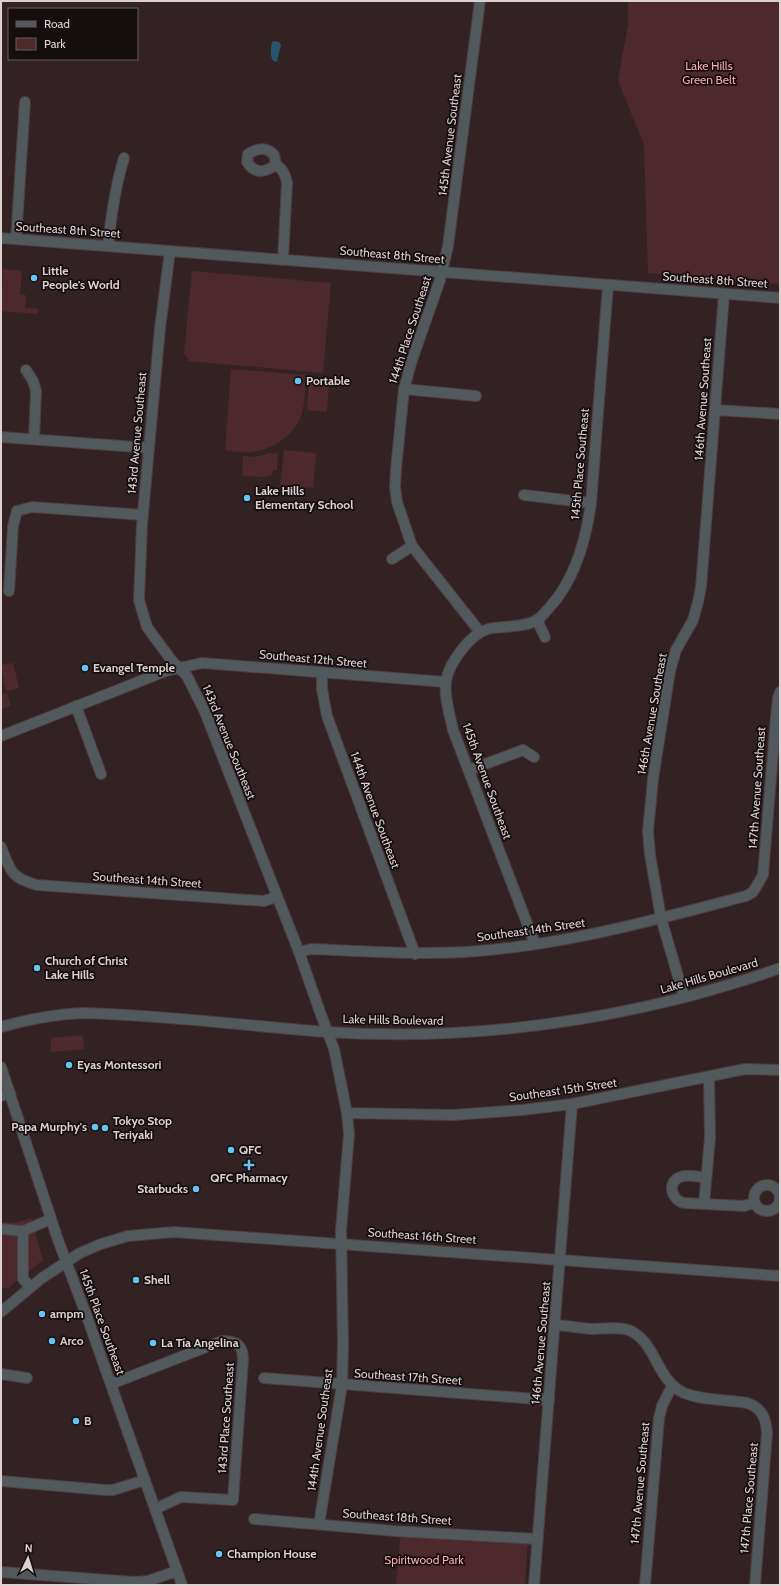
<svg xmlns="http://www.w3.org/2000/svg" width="781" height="1586" font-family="Cabin,sans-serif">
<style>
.green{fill:#4d282d}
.water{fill:#25566d}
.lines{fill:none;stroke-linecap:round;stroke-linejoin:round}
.minor-casing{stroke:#4e3e40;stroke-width:12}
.tertiary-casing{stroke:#4e3e40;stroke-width:12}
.minor{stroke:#52595d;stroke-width:10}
.tertiary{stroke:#52595d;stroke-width:10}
.poi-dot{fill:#67c4f0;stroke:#150e0f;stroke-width:1.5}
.labels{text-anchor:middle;stroke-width:3.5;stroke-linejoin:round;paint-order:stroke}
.park-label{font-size:12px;fill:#f8a7af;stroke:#150e0f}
.street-label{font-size:12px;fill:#dcd0d1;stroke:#150e0f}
.poi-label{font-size:12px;font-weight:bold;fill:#dcd0d1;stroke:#150e0f;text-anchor:start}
</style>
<rect width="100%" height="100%" fill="#332224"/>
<g class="green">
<path d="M 628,1 L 780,1 L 780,284 L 648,273 L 644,145 L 618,81 L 628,24 Z"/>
<path d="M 3,269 L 22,271 L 20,295 L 26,295 L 25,307 L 38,309 L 38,314 L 1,311 Z"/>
<path d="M 192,271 L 331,283 L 323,373 L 189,361 L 184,354 Z"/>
<path d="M 231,369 L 306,375 C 305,386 305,398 303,409 C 299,433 275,449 252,452 C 243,453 233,451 225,450 Z"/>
<path d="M 309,380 L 329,382 L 327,412 L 307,410 Z"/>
<path d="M 284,450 L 316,453 L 313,488 L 280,485 Z"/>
<path d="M 269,453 L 278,454 L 277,470 L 274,470 L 271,475 L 265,477 L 242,476 L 243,456 L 256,457 Z"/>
<path d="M 13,663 L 19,688 L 6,691 L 1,665 Z"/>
<path d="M 7,693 L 11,706 L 1,709 L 1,695 Z"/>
<path d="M 83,1035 L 84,1049 L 51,1052 L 51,1038 Z"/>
<path d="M 31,1218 L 43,1260 L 8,1288 L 1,1288 L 1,1222 L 15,1223 Z"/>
<path d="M 401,1532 L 528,1542 L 525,1585 L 396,1585 Z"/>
</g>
<path class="water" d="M 273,41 L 279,42 L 281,45 L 277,62 L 273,61 C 270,56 270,46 273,41 Z"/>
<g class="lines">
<defs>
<g id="minor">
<path d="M 276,165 C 265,172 256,175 247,162 L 248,154 C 256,149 267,146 274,155 C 275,158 275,162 276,164 C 277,166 280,167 281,169 C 285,173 286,178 287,183 L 283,260"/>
<path d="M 16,239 L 25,102"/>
<path d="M 108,246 C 111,216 115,187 124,158"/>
<path d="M 170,251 L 160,328 L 142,524 L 139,600 L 147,627 L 172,661 L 187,676 L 205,712 L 299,952 L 320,1012 L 334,1049 L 347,1113 L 349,1134 L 341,1230 L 343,1344 L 342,1385 L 319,1524"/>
<path d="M 26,370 L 33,381 L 36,391 L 34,439"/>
<path d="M 404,389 L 476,396"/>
<path d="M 716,410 L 780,414"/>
<path d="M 1,437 L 149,448"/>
<path d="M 524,495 L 591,503"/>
<path d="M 17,511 L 32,507 L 143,515"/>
<path d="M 392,559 L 412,546"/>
<path d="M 9,591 L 13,526 L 17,511"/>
<path d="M 537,620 L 545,637"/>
<path d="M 480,632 L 412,546 L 397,502 L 395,487 L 396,469 L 404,389 L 412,360 L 440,280 L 448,246 L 480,1"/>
<path d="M 322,674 L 322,689 L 327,716 L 415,954"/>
<path d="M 76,706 L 101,774"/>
<path d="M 1,736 L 166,671 L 202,663 L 446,682"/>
<path d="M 469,770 L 523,750 L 534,757"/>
<path d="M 1,847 C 10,870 11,878 37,885 L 264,901 L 277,897"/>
<path d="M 535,944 L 453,730 C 450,715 444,698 446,682 C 448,664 470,634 488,629 C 501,626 527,628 538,619 C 542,617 545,612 549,608 C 575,580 586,540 591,503 L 608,285"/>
<path d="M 299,952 L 311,949 C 362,951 413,955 465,952 C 561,946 654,920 746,896 L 753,892 L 763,875 L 776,717 L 778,698 L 780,692"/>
<path d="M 684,997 L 661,918 L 650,855 L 648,831 L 653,779 L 670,671 L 676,650 L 693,620 L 698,602 L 701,587 L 724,294"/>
<path d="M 1,1096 L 10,1093"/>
<path d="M 347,1113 L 453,1115 L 522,1110 L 572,1104 L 745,1069 L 780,1070"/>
<path d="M 706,1178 C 699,1177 688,1174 680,1177 C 666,1183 672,1200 684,1203 L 744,1206 L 754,1203"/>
<circle cx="767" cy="1198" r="13"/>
<path d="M 704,1204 L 710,1138 L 709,1077"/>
<path d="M 1,1229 L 23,1231"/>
<path d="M 31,1287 L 23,1279 L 23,1231 L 51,1219"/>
<path d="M 556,1325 C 568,1326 580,1328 592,1329 C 604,1329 620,1326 631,1331 C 657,1344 656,1380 684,1393 C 704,1401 726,1399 747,1403 C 762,1408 766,1418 767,1433 L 755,1585"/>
<path d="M 1,1374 L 27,1378"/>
<path d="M 264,1378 L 549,1400"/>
<path d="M 111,1384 L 222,1341 C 237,1341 243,1345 243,1360 L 233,1500 L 181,1497 L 155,1509"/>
<path d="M 1,1481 L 105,1490 L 113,1490 L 145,1480"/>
<path d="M 254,1519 L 395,1531 L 537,1539"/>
<path d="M 1,1572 L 134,1582 L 148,1581 L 177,1571"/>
<path d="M 534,1585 L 572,1104"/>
<path d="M 645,1585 L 659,1418 L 662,1406 L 672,1386"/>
</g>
<g id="tertiary">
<path d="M 1,238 L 780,298"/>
<path d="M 1,1027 C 29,1019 54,1014 84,1013 C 165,1015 246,1026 327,1032 C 447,1040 566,1027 682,998 C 715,989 748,980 780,968"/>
<path d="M 1,1067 L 58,1240 L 87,1317 L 182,1585"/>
<path d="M 1,1312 L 42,1278 L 80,1253 L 101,1244 L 128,1236 L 174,1232 L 780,1276"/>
</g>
</defs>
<use href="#minor" class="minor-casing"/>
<use href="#tertiary" class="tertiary-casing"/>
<use href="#minor" class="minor"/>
<use href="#tertiary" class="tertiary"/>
</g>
<g class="poi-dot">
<circle cx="34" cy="278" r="4"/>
<circle cx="298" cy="381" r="4"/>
<circle cx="247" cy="498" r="4"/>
<circle cx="85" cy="668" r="4"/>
<circle cx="37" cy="968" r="4"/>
<circle cx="69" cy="1065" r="4"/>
<circle cx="95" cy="1127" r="4"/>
<circle cx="105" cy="1128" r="4"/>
<circle cx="231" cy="1150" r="4"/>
<path d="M247 1159h4v4h4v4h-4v4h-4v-4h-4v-4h4z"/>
<circle cx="196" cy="1189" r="4"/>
<circle cx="136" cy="1280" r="4"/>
<circle cx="42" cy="1314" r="4"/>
<circle cx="52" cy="1341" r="4"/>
<circle cx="153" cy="1343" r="4"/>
<circle cx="76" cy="1421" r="4"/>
<circle cx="219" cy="1554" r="4"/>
</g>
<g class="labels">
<g class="park-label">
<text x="709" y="70">Lake Hills<tspan x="709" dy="14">Green Belt</tspan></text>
<text x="424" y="1564">Spiritwood Park</text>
</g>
<g class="street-label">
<text transform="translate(450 135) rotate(-83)" y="4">145th Avenue Southeast</text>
<text transform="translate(68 230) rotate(4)" y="4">Southeast 8th Street</text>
<text transform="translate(392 255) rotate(5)" y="4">Southeast 8th Street</text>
<text transform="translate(715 280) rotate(4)" y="4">Southeast 8th Street</text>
<text transform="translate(410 330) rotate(-72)" y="4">144th Place Southeast</text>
<text transform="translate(703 399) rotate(-86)" y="4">146th Avenue Southeast</text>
<text transform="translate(137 433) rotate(-85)" y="4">143rd Avenue Southeast</text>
<text transform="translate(580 464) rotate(-85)" y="4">145th Place Southeast</text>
<text transform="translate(313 659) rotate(5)" y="4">Southeast 12th Street</text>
<text transform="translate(652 714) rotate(-80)" y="4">146th Avenue Southeast</text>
<text transform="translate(229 742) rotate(68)" y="4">143rd Avenue Southeast</text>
<text transform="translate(487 781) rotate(70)" y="4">145th Avenue Southeast</text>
<text transform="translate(757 788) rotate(-86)" y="4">147th Avenue Southeast</text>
<text transform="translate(375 810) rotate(70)" y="4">144th Avenue Southeast</text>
<text transform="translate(147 880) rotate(4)" y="4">Southeast 14th Street</text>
<text transform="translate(531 930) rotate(-8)" y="4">Southeast 14th Street</text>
<text transform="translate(709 976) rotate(-16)" y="4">Lake Hills Boulevard</text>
<text transform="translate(393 1020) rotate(1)" y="4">Lake Hills Boulevard</text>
<text transform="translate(563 1090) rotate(-8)" y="4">Southeast 15th Street</text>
<text transform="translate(422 1236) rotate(4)" y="4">Southeast 16th Street</text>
<text transform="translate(102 1322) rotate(70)" y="4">145th Place Southeast</text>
<text transform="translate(541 1343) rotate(-85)" y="4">146th Avenue Southeast</text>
<text transform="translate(408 1377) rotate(4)" y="4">Southeast 17th Street</text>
<text transform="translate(226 1418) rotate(-86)" y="4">143rd Place Southeast</text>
<text transform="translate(320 1430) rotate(-82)" y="4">144th Avenue Southeast</text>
<text transform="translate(640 1483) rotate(-85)" y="4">147th Avenue Southeast</text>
<text transform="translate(749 1498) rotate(-85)" y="4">147th Place Southeast</text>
<text transform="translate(397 1517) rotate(4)" y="4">Southeast 18th Street</text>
</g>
<g class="poi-label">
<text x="42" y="275">Little<tspan x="42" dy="14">People's World</tspan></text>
<text x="306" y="385">Portable</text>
<text x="255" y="495">Lake Hills<tspan x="255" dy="14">Elementary School</tspan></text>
<text x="93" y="672">Evangel Temple</text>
<text x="45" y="965">Church of Christ<tspan x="45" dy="14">Lake Hills</tspan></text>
<text x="77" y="1069">Eyas Montessori</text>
<text x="113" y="1125">Tokyo Stop<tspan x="113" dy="14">Teriyaki</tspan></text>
<text x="87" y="1131" text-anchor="end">Papa Murphy's</text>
<text x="239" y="1154">QFC</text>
<text x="249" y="1182" text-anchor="middle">QFC Pharmacy</text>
<text x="188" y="1193" text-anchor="end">Starbucks</text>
<text x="144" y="1284">Shell</text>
<text x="50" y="1318">ampm</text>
<text x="60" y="1345">Arco</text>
<text x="161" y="1347">La Tía Angelina</text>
<text x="84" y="1425">B</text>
<text x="227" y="1558">Champion House</text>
</g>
</g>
<rect width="781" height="1586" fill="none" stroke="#dcd0d1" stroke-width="4"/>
<rect x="8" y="8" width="130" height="52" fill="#150e0f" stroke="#655c5d"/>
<rect x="16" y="21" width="20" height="6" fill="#52595d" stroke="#655c5d"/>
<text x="44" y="28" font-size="12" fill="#dcd0d1">Road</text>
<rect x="16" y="38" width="20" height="12" fill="#4d282d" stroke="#655c5d"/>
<text x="44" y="48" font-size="12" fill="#dcd0d1">Park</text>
<g transform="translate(28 1558) rotate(4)" stroke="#150e0f" stroke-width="3" paint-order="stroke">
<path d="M0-3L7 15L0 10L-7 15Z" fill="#dcd0d1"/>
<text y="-6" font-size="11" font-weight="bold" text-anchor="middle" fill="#dcd0d1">N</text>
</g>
</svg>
